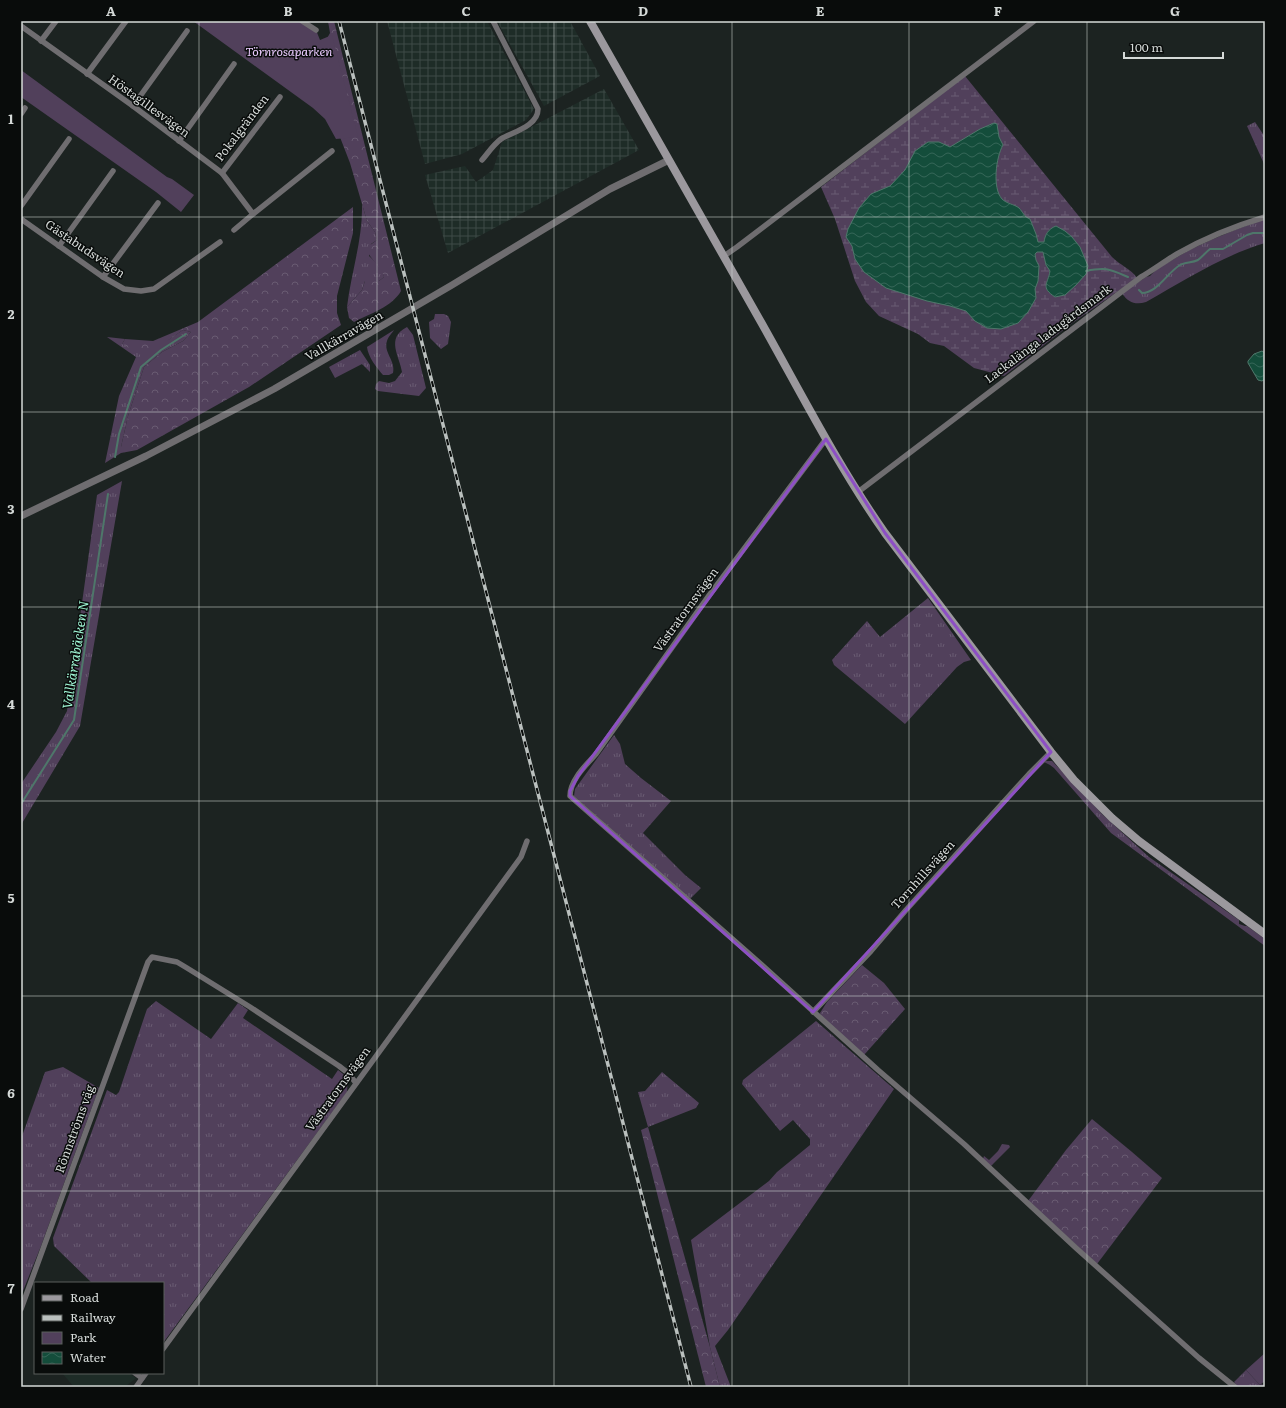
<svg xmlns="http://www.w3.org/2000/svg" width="1286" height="1408" font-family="Literata,serif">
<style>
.built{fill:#1e2c27}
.industrial{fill:url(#industrial-grid)}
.grass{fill:url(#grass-tufts)}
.forest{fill:url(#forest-crowns)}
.wetland{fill:url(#wetland-marsh)}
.park{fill:#51405b}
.water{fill:url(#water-waves);stroke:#4e776a}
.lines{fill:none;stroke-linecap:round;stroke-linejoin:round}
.stream{stroke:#4e776a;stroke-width:2}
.minor{stroke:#6f6d70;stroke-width:5.5}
.tertiary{stroke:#6f6d70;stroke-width:7}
.secondary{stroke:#9b989d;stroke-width:8}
.rail-casing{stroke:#bac0be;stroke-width:3.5}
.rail{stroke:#090c0b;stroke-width:2;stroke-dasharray:6;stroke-linecap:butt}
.marked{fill:none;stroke:#8d4fc4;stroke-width:3;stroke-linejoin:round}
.grid{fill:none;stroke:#d5dad8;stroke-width:1;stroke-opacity:0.55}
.labels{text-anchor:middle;stroke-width:3;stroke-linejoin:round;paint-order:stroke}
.park-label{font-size:12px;font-style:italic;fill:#ebcbff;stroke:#090c0b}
.street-label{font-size:12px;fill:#d5dad8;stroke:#090c0b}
.water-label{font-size:13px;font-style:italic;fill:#9ff6d5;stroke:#090c0b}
.neatline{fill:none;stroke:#d5dad8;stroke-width:1.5}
.grid-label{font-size:13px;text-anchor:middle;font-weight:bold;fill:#d5dad8}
</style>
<defs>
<pattern id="industrial-grid" width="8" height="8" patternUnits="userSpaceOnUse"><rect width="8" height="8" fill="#1e2c27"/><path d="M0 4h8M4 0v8" fill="none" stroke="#3e4a46"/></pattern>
<pattern id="grass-tufts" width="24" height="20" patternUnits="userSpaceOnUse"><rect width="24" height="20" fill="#51405b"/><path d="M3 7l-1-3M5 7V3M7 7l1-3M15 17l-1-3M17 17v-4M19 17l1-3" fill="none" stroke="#695b72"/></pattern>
<pattern id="forest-crowns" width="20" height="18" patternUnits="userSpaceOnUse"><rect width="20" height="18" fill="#51405b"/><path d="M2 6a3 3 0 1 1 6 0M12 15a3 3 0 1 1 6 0" fill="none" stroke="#695b72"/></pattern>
<pattern id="wetland-marsh" width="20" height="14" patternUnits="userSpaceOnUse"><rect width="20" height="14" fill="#51405b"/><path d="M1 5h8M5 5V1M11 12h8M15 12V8" fill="none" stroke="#695b72"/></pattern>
<pattern id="water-waves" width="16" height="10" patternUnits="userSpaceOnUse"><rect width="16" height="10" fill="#144d3b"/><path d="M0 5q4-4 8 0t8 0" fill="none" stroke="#356657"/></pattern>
</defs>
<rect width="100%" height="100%" fill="#1c2321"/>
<path class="built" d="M 62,1373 L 129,1373 L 136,1378 L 125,1387 L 74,1387 Z"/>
<g class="industrial">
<path d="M 387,21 L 487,21 L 534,109 L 526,120 L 462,154 L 425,164 Z"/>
<path d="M 497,21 L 570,21 L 600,76 L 544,106 Z"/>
<path d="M 604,89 L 639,150 L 448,253 L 425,175 L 465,166 L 476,182 L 493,170 L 502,142 Z"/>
</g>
<g class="grass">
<path d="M 1255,122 L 1265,137 L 1265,166 L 1247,126 Z"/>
<path d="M 362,204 L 367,221 L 375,232 L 377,240 L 371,244 L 369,256 L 382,268 L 384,277 L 379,281 L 365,281 L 362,290 L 347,307 C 351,273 363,239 362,204 Z"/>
<path d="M 1265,219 L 1265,243 C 1222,256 1185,280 1146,302 C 1136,305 1128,303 1122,293 L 1146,277 L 1150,276 C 1155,270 1162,266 1169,262 C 1199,243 1232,231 1265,219 Z"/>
<path d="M 435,314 L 444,314 L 448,316 L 451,322 L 448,344 L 441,349 L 430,338 L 429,322 L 434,319 Z"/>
<path d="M 407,327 L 413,335 L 426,388 L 419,396 L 378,391 L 375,389 L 376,384 L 379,381 L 389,383 L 395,381 L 402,372 C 400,357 385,338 407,327 Z"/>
<path d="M 183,330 L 191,332 L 183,341 L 162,352 L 144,367 L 128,416 L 121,447 L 121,453 L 105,463 L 119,396 L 136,357 L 107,337 L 125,339 L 122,344 L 168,340 Z"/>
<path d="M 394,330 C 392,333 388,337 387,341 C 383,352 396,361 393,373 L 389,375 L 383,375 C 377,368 368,357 367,347 Z"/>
<path d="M 360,350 L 370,365 L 370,372 L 362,364 L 335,378 L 329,367 Z"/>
<path d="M 122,481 L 80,726 L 21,825 L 21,784 L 56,732 L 67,711 L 97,495 Z"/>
<path d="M 928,598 L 971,660 L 964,662 L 957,667 L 905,724 L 834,665 L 832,660 L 867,621 L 880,637 Z"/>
<path d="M 614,735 L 620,744 L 625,764 L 641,778 L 671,801 L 643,833 L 685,875 L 701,888 L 690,899 L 574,796 L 575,789 Z"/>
<path d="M 1046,761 L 1052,761 L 1054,763 L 1103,815 L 1149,857 L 1239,920 L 1239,924 L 1245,926 L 1247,926 L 1265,939 L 1265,946 L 1111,833 L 1054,768 L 1050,765 L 1044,762 Z"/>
<path d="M 156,1001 L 211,1039 L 238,1003 L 248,1010 L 243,1018 L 332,1079 L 338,1070 C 348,1077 348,1080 347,1092 L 163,1343 L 163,1283 L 92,1283 L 54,1246 L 53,1238 L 107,1090 L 116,1095 L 119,1092 L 147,1009 Z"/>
<path d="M 816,1021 L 894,1089 L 728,1330 L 715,1346 L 731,1387 L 720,1387 L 710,1347 L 691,1240 L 769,1181 L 777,1172 L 810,1145 L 810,1139 L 793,1120 L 780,1131 L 742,1084 L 743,1080 Z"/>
<path d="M 63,1067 L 99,1088 L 41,1246 L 21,1296 L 21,1139 L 45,1072 Z"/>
<path d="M 662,1072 L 699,1103 L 696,1108 L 648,1127 L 638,1092 L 645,1091 Z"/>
<path d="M 1246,1370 L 1260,1385 L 1262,1384 L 1265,1387 L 1238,1387 L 1234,1382 Z"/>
</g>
<g class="forest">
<path d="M 328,21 L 334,21 L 401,291 C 392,307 369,314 354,322 L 349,318 L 347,307 L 362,290 L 365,281 L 372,275 L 379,281 L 384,277 C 380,263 371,262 366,248 L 377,240 L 375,232 L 367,221 L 350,163 L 338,132 L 318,55 L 330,33 Z"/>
<path d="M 353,207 L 353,233 L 337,296 L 337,313 L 341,325 L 249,387 L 137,450 L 121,453 L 121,447 L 128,416 L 144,367 L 162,352 L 183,341 L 191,332 L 183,330 L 144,357 L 122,344 L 125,339 L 153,341 L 198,322 Z"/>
<path d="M 862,965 L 884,983 L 905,1009 L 864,1055 L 821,1016 L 820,1013 L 827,1002 Z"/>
<path d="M 1092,1119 L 1132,1152 L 1162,1178 L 1097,1264 L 1028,1201 L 1066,1150 Z"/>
<path d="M 648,1127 L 710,1347 L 720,1387 L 706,1387 L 641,1130 Z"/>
<path d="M 1002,1144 L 1009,1145 L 1010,1147 L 991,1166 L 983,1159 L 984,1156 L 989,1160 L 998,1151 Z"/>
</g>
<path class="wetland" d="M 965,76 L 1112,257 C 1120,265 1131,269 1137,278 L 1071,324 L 1004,376 L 974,368 L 944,346 L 930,343 L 918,334 L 879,316 L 866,302 L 855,281 L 835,219 L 821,187 Z"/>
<g class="park">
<path d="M 193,21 L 300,21 L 316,30 L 320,40 L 332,35 L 358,137 L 336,139 L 325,119 L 313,108 Z"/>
<path d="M 21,70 L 167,177 L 172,179 L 194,195 L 181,212 L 156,192 L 21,97 Z"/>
<path d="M 1265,1353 L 1265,1381 L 1260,1385 L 1246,1370 Z"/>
</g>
<g class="water">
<path d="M 994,123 L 997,124 L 999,137 L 1003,145 C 996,157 992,188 1002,199 C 1007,204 1014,204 1019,208 C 1023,212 1024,217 1030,219 L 1036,234 L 1038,242 L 1044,242 C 1045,235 1048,229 1056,226 L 1065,231 L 1072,237 L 1080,247 L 1088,266 L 1086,274 L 1076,285 L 1065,295 L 1055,297 C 1040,287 1048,284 1050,271 L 1046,265 L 1043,252 L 1037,252 L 1035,254 L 1036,260 L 1039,266 L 1038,281 L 1035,289 L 1036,298 L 1028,312 L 1018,323 L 1001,329 L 987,328 L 975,321 L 966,311 L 950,306 L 927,301 L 886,288 L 864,272 L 855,259 L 852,246 L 846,237 L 848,229 L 859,208 L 871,194 L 890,186 L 905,170 L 915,151 L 928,142 L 939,142 L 950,147 L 980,129 Z"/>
<path d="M 1262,351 L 1265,353 L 1265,379 L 1262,381 L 1258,380 L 1248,363 L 1248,361 L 1254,354 Z"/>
</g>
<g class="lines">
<g class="stream">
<path d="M 1086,271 C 1106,267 1109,269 1128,277"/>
<path d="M 1139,290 L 1142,293 C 1157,293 1167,273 1180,265 C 1185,262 1192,263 1198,260 C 1202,257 1206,252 1210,249 L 1223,249 L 1247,235 L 1253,233 L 1265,233"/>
<path d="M 115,457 L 119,434 L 141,367 L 161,350 L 186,334"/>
<path d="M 21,804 L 74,720 L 108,494"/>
</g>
<g class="minor">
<path d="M 302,21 L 316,30"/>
<path d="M 21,26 L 133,106 L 222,173 L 253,214 L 332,151"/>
<path d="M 41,41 L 56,21"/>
<path d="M 87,74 L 126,21"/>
<path d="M 133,106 L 187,31"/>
<path d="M 21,114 L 25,108"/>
<path d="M 179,141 L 234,64"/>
<path d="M 482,160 C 488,153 493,145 501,139 C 513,132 538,126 538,109 L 493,21"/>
<path d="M 222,173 L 280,97"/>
<path d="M 21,206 L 69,139"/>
<path d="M 21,219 L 103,277 L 124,289 L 141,291 L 154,289 L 220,242"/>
<path d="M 234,230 L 253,214"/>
<path d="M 59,246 L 113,171"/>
<path d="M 724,256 L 737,247 L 1034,21"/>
<path d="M 103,277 L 158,203"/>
<path d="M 826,439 L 708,597 L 596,754 C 586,765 570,780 570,796 L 762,965 L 878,1070 L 964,1144 L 1076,1248 L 1199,1358 L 1235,1387"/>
<path d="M 858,492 L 1141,277 C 1153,270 1165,261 1177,254 C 1205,238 1235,226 1265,217"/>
<path d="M 813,1012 L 871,951 L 906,910 L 1029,774 L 1051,752"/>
<path d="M 21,1309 L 148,962 L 152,957 L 177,962 L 187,968 L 250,1007 L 339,1066 L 348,1073 L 356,1083"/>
<path d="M 163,1349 L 521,857 L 527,841"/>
<path d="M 135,1373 L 142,1378"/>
<path d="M 136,1387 L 146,1373"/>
</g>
<path class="tertiary" d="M 21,516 L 146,456 L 274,389 L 452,285 L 610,189 L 669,160"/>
<path class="secondary" d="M 590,21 C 647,121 704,221 761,322 C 801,393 838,466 885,533 L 1051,752 L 1074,780 L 1112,818 L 1139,841 L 1265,934"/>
<defs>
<path id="rail" d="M 339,21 L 691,1387"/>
</defs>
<use href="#rail" class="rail-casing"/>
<use href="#rail" class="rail"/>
</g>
<path class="marked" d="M 826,439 L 885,533 L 1051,752 L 813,1012 L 570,796 L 570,791 L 578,776 Z"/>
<path class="grid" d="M 199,21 L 199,1387M 377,21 L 377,1387M 554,21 L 554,1387M 732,21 L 732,1387M 909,21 L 909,1387M 1087,21 L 1087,1387M 21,217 L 1265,217M 21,412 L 1265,412M 21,607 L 1265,607M 21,801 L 1265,801M 21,996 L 1265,996M 21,1191 L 1265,1191"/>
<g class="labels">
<g class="park-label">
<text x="289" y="56">Törnrosaparken</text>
</g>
<g class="street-label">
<text transform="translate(149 106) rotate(36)" y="4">Höstagillesvägen</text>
<text transform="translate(242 128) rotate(-53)" y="4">Pokalgränden</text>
<text transform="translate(85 249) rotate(34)" y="4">Gästabudsvägen</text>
<text transform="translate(1048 334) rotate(-37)" y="4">Lackalänga ladugårdsmark</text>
<text transform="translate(344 336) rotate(-30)" y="4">Vallkärravägen</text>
<text transform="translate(686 610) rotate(-54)" y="4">Västratornsvägen</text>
<text transform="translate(923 875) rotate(-48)" y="4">Tornhillsvägen</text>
<text transform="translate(338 1089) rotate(-54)" y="4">Västratornsvägen</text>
<text transform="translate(75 1129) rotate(-70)" y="4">Rönnströms väg</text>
</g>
<g class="water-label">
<text transform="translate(75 655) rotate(-81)" y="5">Vallkärrabäcken N</text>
</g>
</g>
<rect width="1286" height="1408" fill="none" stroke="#090c0b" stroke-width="44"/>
<rect x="34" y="1282" width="130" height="92" fill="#090c0b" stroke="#5b5e5d"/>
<rect x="42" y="1295" width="20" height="6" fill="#9b989d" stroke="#5b5e5d"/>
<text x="70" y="1302" font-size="12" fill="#d5dad8">Road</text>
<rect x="42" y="1315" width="20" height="6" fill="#bac0be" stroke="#5b5e5d"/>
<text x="70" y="1322" font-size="12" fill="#d5dad8">Railway</text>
<rect x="42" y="1332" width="20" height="12" fill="#51405b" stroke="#5b5e5d"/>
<text x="70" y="1342" font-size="12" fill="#d5dad8">Park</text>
<rect x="42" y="1352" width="20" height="12" fill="url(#water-waves)" stroke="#5b5e5d"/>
<text x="70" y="1362" font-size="12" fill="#d5dad8">Water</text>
<path d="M1124 52v6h99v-6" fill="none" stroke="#d5dad8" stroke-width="2"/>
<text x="1130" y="52" font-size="12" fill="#d5dad8" stroke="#090c0b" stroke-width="3" paint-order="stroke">100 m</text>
<rect x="22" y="22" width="1242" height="1364" class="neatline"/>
<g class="grid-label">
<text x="111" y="16">A</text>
<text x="288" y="16">B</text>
<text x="466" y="16">C</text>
<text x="643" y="16">D</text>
<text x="820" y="16">E</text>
<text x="998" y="16">F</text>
<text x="1175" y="16">G</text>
<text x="11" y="124">1</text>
<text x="11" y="319">2</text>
<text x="11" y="514">3</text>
<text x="11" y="709">4</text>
<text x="11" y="903">5</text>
<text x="11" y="1098">6</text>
<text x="11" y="1293">7</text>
</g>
</svg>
